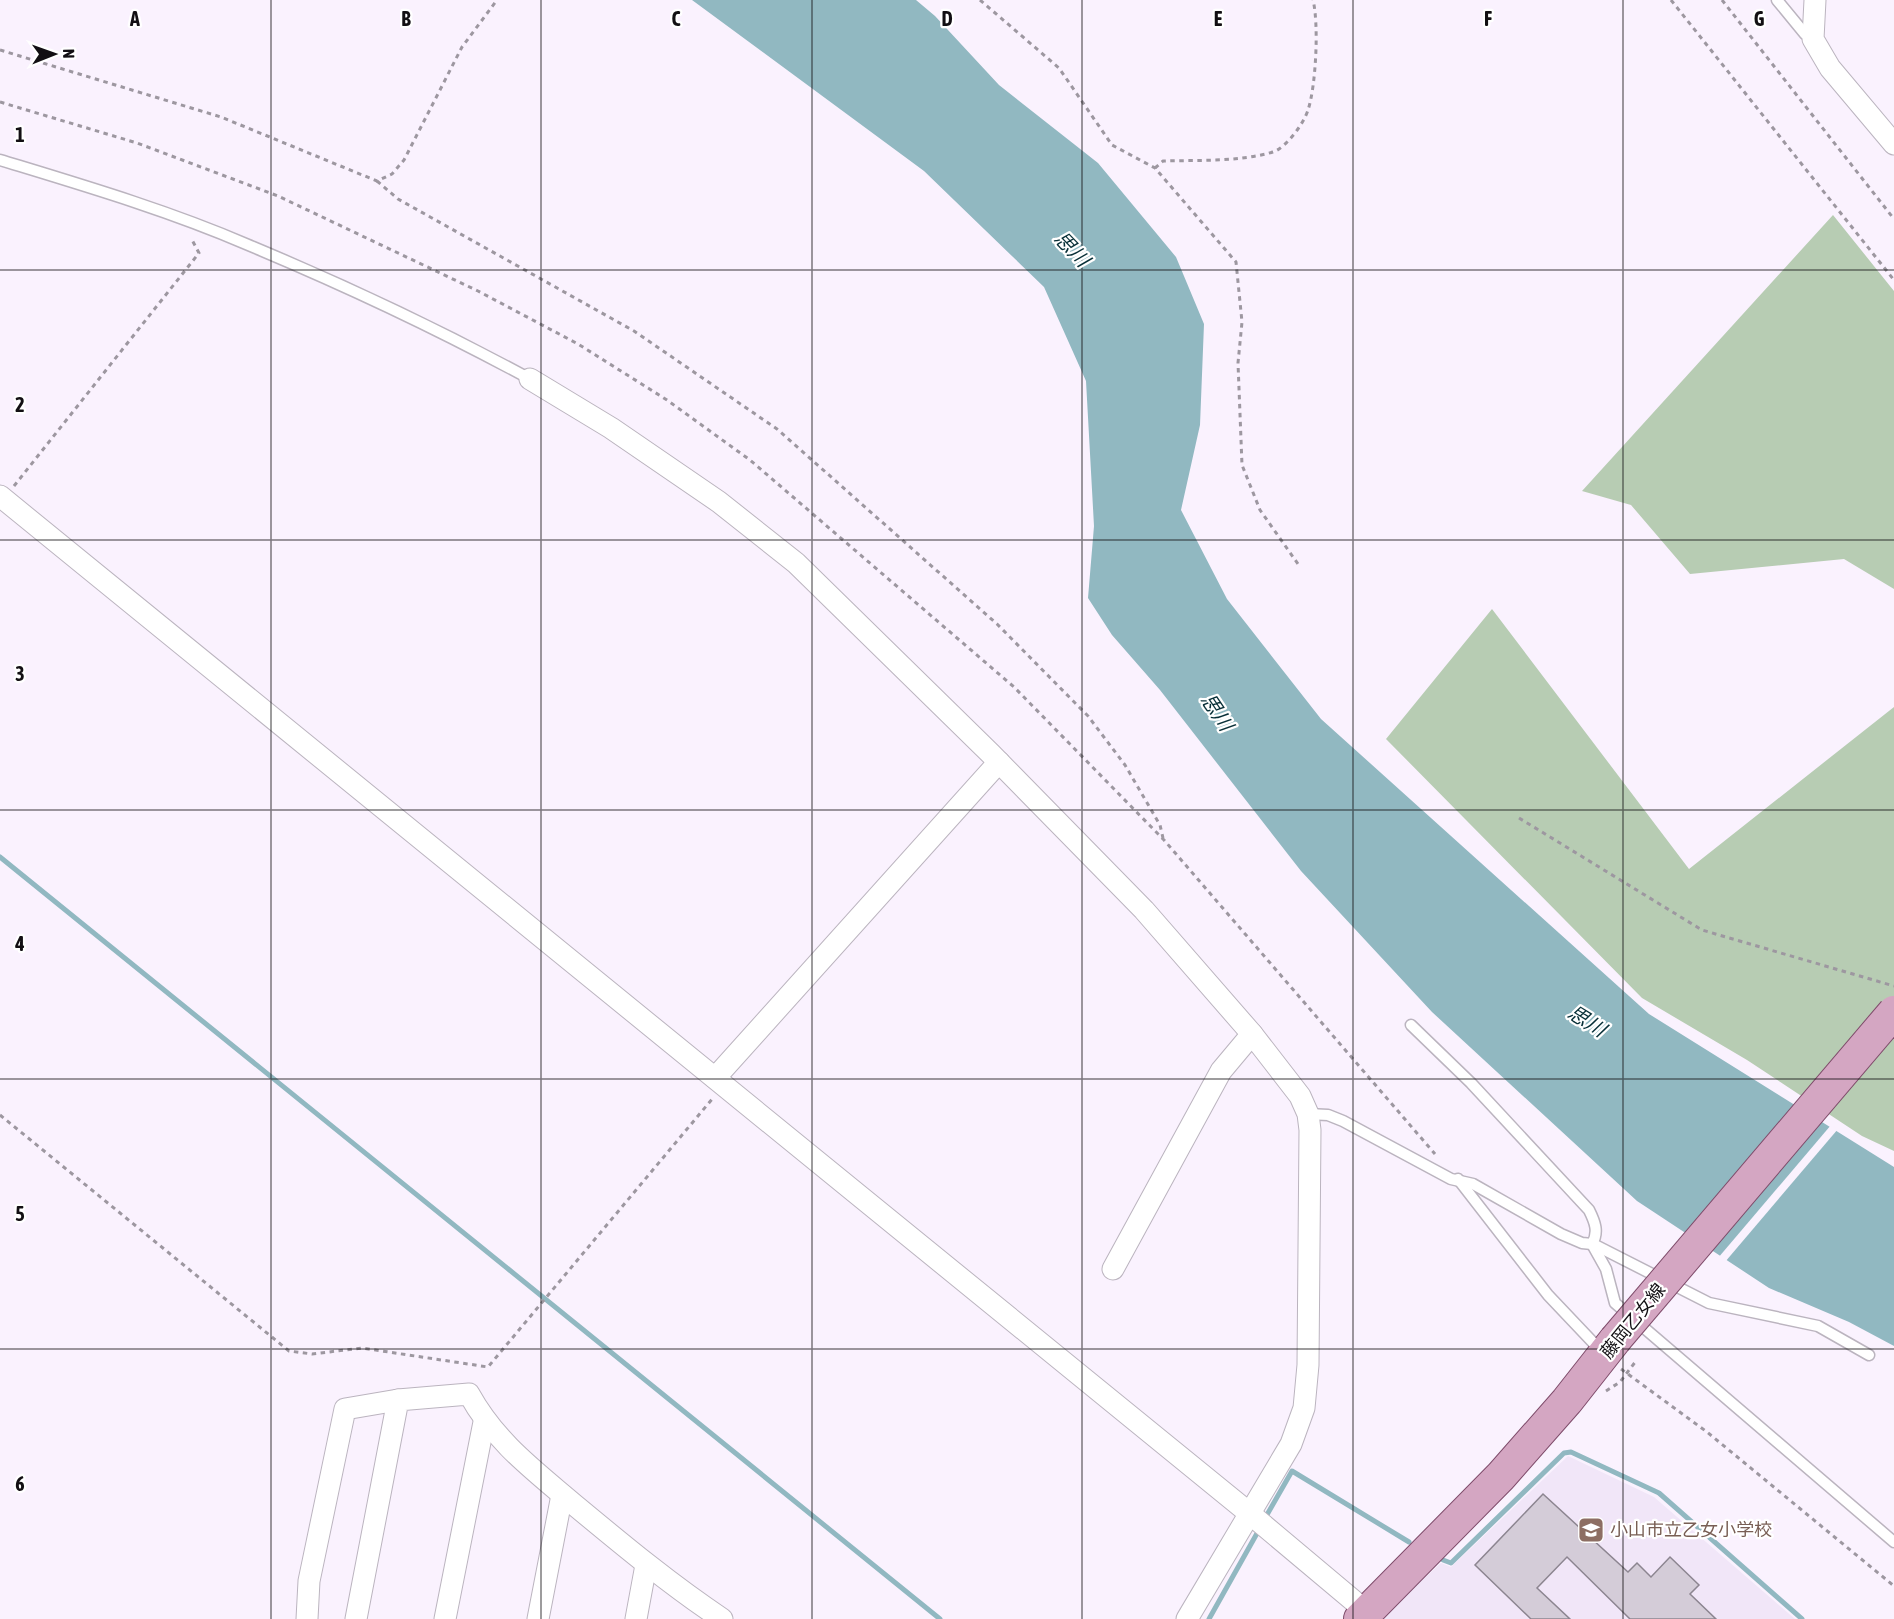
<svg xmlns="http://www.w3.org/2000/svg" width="1894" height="1619" font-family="'Asap Condensed','Noto Sans JP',sans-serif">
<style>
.built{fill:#f1e6f8}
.green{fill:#b7ccb3}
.water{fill:#91b8c1}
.pier{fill:#faf2fe}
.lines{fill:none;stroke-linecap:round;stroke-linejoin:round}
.stream{stroke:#91b8c1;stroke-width:5}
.building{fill:#d4ccd8;stroke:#8c8590;stroke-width:1.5}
.service-casing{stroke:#bbb4bf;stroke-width:13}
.minor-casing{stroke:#bbb4bf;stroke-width:23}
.primary-casing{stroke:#7e4b6a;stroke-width:34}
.path{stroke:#9d97a0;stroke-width:3;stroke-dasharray:4.5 4.5;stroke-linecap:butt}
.service{stroke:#fff;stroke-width:10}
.minor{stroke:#fff;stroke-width:21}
.primary{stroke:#d4a6c2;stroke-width:32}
.primary-bridge-casing{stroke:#7e4b6a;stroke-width:34;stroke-linecap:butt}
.primary-bridge{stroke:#d4a6c2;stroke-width:32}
.grid{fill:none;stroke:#120f13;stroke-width:1.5;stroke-opacity:0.55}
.labels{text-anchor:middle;stroke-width:4.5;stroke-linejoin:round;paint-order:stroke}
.street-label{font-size:18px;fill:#120f13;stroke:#fff}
.education-label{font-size:18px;fill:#785e54;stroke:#fff;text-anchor:start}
.water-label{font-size:20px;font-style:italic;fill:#072f37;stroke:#fff}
.grid-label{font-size:20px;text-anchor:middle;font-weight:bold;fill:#120f13;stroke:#fff;stroke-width:4.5;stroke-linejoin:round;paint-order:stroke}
</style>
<rect width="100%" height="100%" fill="#faf2fe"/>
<path class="built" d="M 1568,1456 L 1654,1497 L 1795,1619 L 1380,1619 L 1441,1563 L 1451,1567 Z"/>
<g class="green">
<path d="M 1833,215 L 1894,291 L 1894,589 L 1844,559 L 1690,574 L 1631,505 L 1582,491 Z"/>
<path d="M 1492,609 L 1689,869 L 1894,707 L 1894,1151 L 1862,1136 L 1747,1060 L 1642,998 L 1386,739 Z"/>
</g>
<path class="water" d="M 692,0 L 916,0 L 935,16 L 999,85 L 1098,163 L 1176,257 L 1204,324 L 1200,425 L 1181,510 L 1227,599 L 1321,719 L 1649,1014 L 1894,1167 L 1894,1346 L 1849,1322 L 1769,1288 L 1637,1201 L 1432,1012 L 1301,871 L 1160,690 L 1112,635 L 1088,598 L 1094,526 L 1086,381 L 1044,287 L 924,171 Z"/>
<path class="pier" d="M 1831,1125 L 1838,1129 L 1725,1262 L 1718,1258 Z"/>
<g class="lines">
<g class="stream">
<path d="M 0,857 L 940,1619"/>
<path d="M 1264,1520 L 1292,1471 L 1409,1542"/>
<path d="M 1443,1560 L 1451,1563 L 1564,1453 L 1571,1452 L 1659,1493 L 1802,1619"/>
<path d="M 1209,1619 L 1260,1528"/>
</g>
</g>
<path class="building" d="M 1543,1494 L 1628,1572 L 1637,1563 L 1651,1577 L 1670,1557 L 1699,1585 L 1690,1594 L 1716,1619 L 1630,1619 L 1567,1557 L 1537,1588 L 1570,1619 L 1531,1619 L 1475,1565 Z"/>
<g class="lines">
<defs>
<g id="service">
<path d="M 1777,0 L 1805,34 L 1813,39"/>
<path d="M 0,160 C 82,185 167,210 246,244 C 342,284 438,329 530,379"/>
<path d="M 1308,1114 L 1328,1115 L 1343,1121 L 1451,1179 L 1473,1184 L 1561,1234 L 1582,1243 L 1592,1244 C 1599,1232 1595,1222 1589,1210 L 1471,1083 L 1411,1025"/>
<path d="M 1458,1179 L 1548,1295 L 1603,1353"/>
<path d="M 1592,1244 L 1606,1269 L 1615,1303 L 1894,1542"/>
<path d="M 1593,1244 L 1709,1303 L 1818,1326 L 1869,1355"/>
</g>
<g id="minor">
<path d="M 1815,0 L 1813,39 L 1830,68 L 1894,144"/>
<path d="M 530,379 L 611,428 L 719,502 L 796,563 L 991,754 L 1144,910 L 1252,1034 L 1300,1096 L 1308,1114 L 1310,1130 L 1308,1365 L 1304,1408 L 1291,1444 L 1187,1619"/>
<path d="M 0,496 L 1249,1513 L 1367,1612"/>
<path d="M 715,1078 L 999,762"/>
<path d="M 1113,1269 L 1221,1071 L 1252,1034"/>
<path d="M 307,1619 L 309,1581 L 345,1409 L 398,1400"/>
<path d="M 356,1619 L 398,1400 L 469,1394 C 496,1443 535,1471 577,1507 C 624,1546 671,1585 722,1619"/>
<path d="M 445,1619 L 484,1422"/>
<path d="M 538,1619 L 562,1495"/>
<path d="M 636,1619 L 646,1565"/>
</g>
<path id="primary" d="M 1360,1619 L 1501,1476 L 1567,1401 L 1615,1340"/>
</defs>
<use href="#service" class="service-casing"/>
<use href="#minor" class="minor-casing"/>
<use href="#primary" class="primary-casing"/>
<g class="path">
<path d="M 980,0 L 1059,68 L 1112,145 L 1155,168 L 1236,262 L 1242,322 L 1238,363 L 1242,465 L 1260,510 L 1298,564"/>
<path d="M 1671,0 L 1894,280"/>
<path d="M 1722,0 L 1894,219"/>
<path d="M 0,50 L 221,117 L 377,181 L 392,174 L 404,160 L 462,47 L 497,0"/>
<path d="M 0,102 L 137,143 L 278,196 L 478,291 L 578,344 L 667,400 L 750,460 L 1014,687 L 1164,840 L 1435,1154"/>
<path d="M 1155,168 L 1163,161 C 1199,160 1239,162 1273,152 C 1286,148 1304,123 1308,110 C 1316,86 1319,24 1313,0"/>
<path d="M 377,181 L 398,199 L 634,331 L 777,429 L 997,624 L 1088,716 L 1125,765 L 1160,825 L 1163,838"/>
<path d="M 14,486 L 199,253 L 191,238"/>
<path d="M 1519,818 L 1702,930 L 1894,986"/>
<path d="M 0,1115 L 289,1351 L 312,1354 L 362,1348 L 488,1367 L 713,1098"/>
<path d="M 1621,1369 L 1707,1432 L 1894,1586"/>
<path d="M 1606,1391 L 1620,1382 L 1636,1361"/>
</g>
<use href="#service" class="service"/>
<use href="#minor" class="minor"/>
<use href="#primary" class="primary"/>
<defs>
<path id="primary-bridge" d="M 1615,1340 L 1894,1012"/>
</defs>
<use href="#primary-bridge" class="primary-bridge-casing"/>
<use href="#primary-bridge" class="primary-bridge"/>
</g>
<path class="grid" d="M 271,0 L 271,1619M 541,0 L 541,1619M 812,0 L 812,1619M 1082,0 L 1082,1619M 1353,0 L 1353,1619M 1623,0 L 1623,1619M 0,270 L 1894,270M 0,540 L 1894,540M 0,810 L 1894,810M 0,1079 L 1894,1079M 0,1349 L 1894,1349"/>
<defs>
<symbol id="school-square" viewBox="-11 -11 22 22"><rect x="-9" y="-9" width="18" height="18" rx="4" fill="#8d6e63" stroke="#fff"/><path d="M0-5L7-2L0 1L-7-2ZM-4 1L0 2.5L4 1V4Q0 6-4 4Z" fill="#fff"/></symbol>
</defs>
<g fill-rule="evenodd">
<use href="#school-square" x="1576" y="1515" width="30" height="30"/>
</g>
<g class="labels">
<g class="street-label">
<text transform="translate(1633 1321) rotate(-51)" y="6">藤岡乙女線</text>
</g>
<g class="education-label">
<text x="1610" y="1536">小山市立乙女小学校</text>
</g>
<g class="water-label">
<text transform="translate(1072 249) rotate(46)" y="7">思川</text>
<text transform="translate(1217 712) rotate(56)" y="7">思川</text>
<text transform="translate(1587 1021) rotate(32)" y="7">思川</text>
</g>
</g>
<g class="grid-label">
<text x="135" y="26">A</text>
<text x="406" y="26">B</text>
<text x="676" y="26">C</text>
<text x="947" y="26">D</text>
<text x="1218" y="26">E</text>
<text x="1488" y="26">F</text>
<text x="1759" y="26">G</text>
<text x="20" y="142">1</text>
<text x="20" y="412">2</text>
<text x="20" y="681">3</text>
<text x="20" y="951">4</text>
<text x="20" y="1221">5</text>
<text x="20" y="1491">6</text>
</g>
<g transform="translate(54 54) rotate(89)" stroke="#ffffff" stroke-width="4.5" paint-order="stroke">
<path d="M0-4.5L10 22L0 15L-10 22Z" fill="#120f13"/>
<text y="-9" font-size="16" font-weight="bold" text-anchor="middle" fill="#120f13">N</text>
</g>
</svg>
